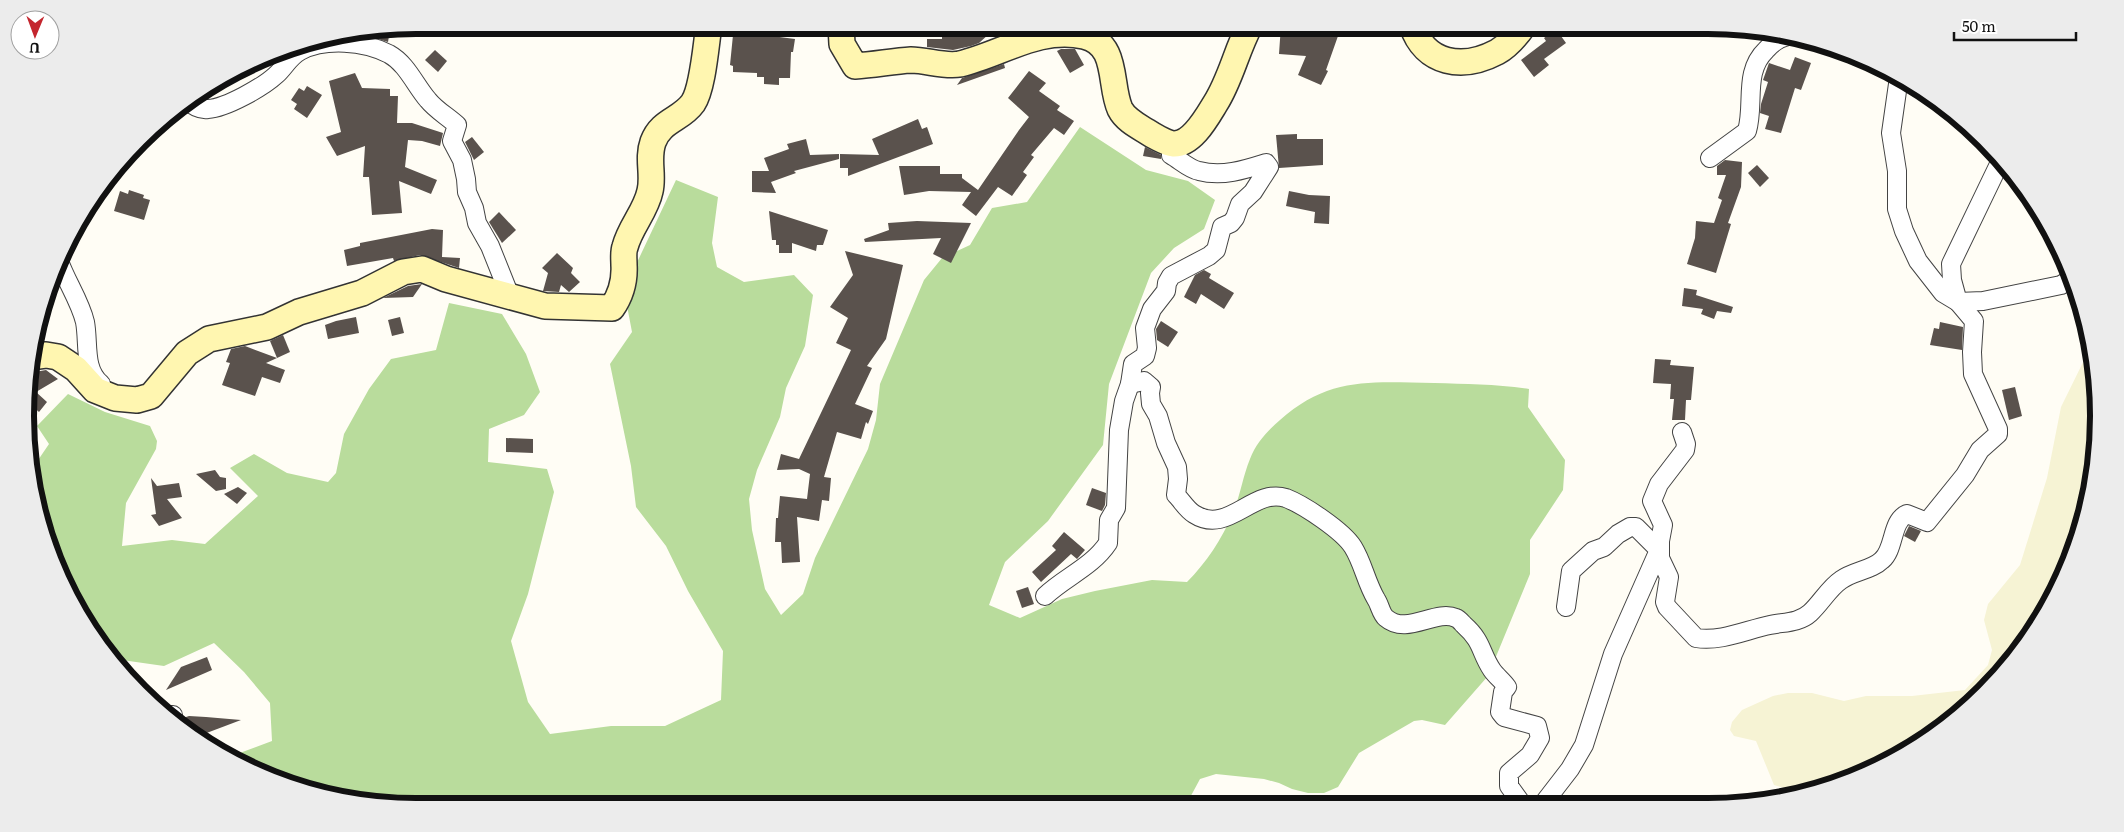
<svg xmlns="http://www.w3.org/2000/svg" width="2124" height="832" font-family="Literata,serif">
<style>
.farmland{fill:#f6f3d4}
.forest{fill:#b9dc9c}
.building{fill:#5a524d}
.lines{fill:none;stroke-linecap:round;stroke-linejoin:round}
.street-casing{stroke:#444;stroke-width:20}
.secondary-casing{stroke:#333;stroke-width:28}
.street{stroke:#fff;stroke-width:18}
.secondary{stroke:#fff6b0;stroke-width:25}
.rim{fill:none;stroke:#111;stroke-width:6}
</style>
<rect width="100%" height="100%" fill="#fffdf5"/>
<path class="farmland" d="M 2091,346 L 2096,365 L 2098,442 L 2086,517 L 2046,612 L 1966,710 L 1881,767 L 1808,789 L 1795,791 L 1774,785 L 1756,741 L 1734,736 L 1730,730 L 1732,722 L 1742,710 L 1773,696 L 1788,693 L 1812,693 L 1844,701 L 1866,696 L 1912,696 L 1965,690 L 1988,665 L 1992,650 L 1984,620 L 1988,604 L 2020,565 L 2047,478 L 2061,407 Z"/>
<path class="forest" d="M 1080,127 L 1146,170 L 1188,181 L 1215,200 L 1204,229 L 1174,248 L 1151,273 L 1109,384 L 1103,445 L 1048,521 L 1005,562 L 989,605 L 1020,618 L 1062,599 L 1095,591 L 1152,580 L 1187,582 C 1206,563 1222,539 1233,513 C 1240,496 1243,476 1250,459 C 1256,443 1268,430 1280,420 C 1329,376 1372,382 1434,383 C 1466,384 1497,384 1529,389 L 1528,407 L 1565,460 L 1563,490 L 1530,540 L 1530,574 L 1488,676 L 1445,725 L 1422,720 L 1414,721 L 1359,753 L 1338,787 L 1324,793 L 1308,793 L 1292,789 L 1279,783 L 1264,779 L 1216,774 L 1200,779 L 1186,805 L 416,807 L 315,794 L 243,767 L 231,759 L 237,754 L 272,741 L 270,703 L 244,672 L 214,643 L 164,666 L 115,659 L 91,633 L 55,565 L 33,493 L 32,469 L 49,444 L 37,426 L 68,394 L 105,412 L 150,426 L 157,441 L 156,449 L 126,503 L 122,546 L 172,540 L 205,544 L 258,496 L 230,468 L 254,454 L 287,473 L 328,482 L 336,473 L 344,434 L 369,389 L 391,359 L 436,350 L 449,303 L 502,314 L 526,354 L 540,392 L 524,415 L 489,429 L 488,462 L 547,469 L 554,492 L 528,594 L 511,641 L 528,702 L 550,734 L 611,726 L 665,726 L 721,700 L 723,651 L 688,591 L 666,546 L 636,507 L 631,466 L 610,364 L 632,332 L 624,290 L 676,180 L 718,197 L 712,243 L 717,267 L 744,282 L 794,275 L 813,295 L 805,346 L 786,388 L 780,417 L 757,470 L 749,499 L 752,530 L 765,589 L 781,615 L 803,594 L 815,558 L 868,449 L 876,420 L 880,384 L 924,280 L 942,258 L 970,245 L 992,208 L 1027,202 Z"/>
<g class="building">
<path d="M 734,25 L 765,28 L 764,35 L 795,39 L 793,52 L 791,52 L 790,78 L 779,78 L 779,85 L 764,84 L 764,77 L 757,77 L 757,73 L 733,72 L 733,66 L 730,65 Z"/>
<path d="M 975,25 L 999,25 L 979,43 L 971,46 L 953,50 L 927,47 L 927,39 L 942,39 L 942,35 L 960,35 L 966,29 L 968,32 Z"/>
<path d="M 1281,25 L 1331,25 L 1328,32 L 1338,36 L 1326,70 L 1328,71 L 1321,85 L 1298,75 L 1306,56 L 1279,54 Z"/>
<path d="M 1556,29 L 1566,43 L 1544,59 L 1549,65 L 1534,77 L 1521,60 L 1546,41 L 1544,38 Z"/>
<path d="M 375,32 L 389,36 L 388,42 L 361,34 Z"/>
<path d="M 1061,49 L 1075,49 L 1084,65 L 1070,73 L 1057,51 Z"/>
<path d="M 435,50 L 447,61 L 438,72 L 425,60 Z"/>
<path d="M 1795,57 L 1811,63 L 1801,90 L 1795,88 L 1781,133 L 1765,129 L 1769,116 L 1760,113 L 1761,104 L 1768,82 L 1763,80 L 1769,63 L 1790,70 Z"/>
<path d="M 1004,64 L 1005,68 L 957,85 L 962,78 Z"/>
<path d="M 1029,71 L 1046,83 L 1039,91 L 1060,106 L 1057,110 L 1074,121 L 1064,135 L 1054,128 L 1031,155 L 1034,157 L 1023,172 L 1027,175 L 1012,196 L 998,187 L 976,216 L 962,205 L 971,192 L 929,191 L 904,195 L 899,166 L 940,166 L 940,174 L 962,174 L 962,178 L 978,190 L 1019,130 L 1029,117 L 1008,98 Z"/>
<path d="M 355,73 L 362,88 L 390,89 L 390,96 L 398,96 L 397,123 L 412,123 L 443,133 L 440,146 L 422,141 L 408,140 L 405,167 L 437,180 L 431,194 L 399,181 L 402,213 L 372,215 L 369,177 L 363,177 L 365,146 L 337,156 L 326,137 L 341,132 L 329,81 Z"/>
<path d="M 307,86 L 322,95 L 307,118 L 294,109 L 297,104 L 291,100 L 299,88 L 304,91 Z"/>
<path d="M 918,119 L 922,129 L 927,127 L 933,144 L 848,176 L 848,168 L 840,168 L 840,154 L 879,155 L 872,139 Z"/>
<path d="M 1297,134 L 1297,139 L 1323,139 L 1323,165 L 1279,168 L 1276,135 Z"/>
<path d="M 472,137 L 484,152 L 474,160 L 465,142 Z"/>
<path d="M 806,139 L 810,155 L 839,154 L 839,159 L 794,171 L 796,173 L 771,182 L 776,193 L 752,192 L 752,171 L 769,171 L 764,158 L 789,149 L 787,144 Z"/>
<path d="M 1145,147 L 1161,155 L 1161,159 L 1143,156 Z"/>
<path d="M 1725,160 L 1742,162 L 1741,187 L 1728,223 L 1731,224 L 1716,273 L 1687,264 L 1695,238 L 1696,221 L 1714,223 L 1722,200 L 1718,198 L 1726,175 L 1717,175 L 1717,166 Z"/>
<path d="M 1757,165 L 1769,178 L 1760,187 L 1748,173 Z"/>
<path d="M 129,190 L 144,195 L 143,198 L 150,200 L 144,220 L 114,211 L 120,191 L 128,194 Z"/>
<path d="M 1289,191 L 1309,195 L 1330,196 L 1329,224 L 1314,223 L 1315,212 L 1286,206 Z"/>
<path d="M 769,211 L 828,230 L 823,245 L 817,245 L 816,251 L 792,243 L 792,253 L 779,253 L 779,245 L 776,245 L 776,240 L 772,240 Z"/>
<path d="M 499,212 L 516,230 L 502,243 L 489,222 Z"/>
<path d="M 917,221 L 971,223 L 951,263 L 933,254 L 941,238 L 865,242 L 864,239 L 889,230 L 888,223 Z"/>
<path d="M 432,229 L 443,230 L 442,257 L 460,258 L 459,268 L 420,255 L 394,261 L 393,258 L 347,266 L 344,250 L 360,246 L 360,243 Z"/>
<path d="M 845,251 L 903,265 L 886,339 L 867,366 L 872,368 L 855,404 L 873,411 L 868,424 L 866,422 L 861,439 L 837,432 L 824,477 L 831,478 L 829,501 L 822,500 L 819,521 L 797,517 L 800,562 L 782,563 L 781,542 L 775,542 L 776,518 L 778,518 L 780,496 L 807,499 L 810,474 L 799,469 L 777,470 L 781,454 L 799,459 L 851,350 L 836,343 L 848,318 L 830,307 L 853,275 Z"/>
<path d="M 557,253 L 573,268 L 571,273 L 580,282 L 569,292 L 561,285 L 559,292 L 543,291 L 548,273 L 542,268 Z"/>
<path d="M 1204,270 L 1211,274 L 1209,278 L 1234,293 L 1224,309 L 1201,294 L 1196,304 L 1184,297 L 1195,275 Z"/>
<path d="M 422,284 L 413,297 L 383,298 L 408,286 Z"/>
<path d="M 1684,288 L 1697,290 L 1696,295 L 1733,307 L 1731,313 L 1717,311 L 1714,319 L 1701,314 L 1703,309 L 1682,306 Z"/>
<path d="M 356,317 L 359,333 L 328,339 L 325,325 L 336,321 Z"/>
<path d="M 400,317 L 404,333 L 392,336 L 388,320 Z"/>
<path d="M 1161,321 L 1178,332 L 1168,347 L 1157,340 L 1156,329 Z"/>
<path d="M 1940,322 L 1963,327 L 1962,350 L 1930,345 L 1934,328 L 1939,329 Z"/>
<path d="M 283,335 L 290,352 L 277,358 L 270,341 Z"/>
<path d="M 245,346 L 277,358 L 266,363 L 285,370 L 280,383 L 262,377 L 255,396 L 222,385 L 230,363 L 226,362 L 231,349 Z"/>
<path d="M 1655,359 L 1671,360 L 1670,365 L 1694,367 L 1691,400 L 1686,400 L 1685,420 L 1672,420 L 1674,399 L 1670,399 L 1671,384 L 1653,383 Z"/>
<path d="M 46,370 L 58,379 L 36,392 L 47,402 L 39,412 L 30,404 L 29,373 Z"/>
<path d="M 2015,387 L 2022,416 L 2009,420 L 2002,390 Z"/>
<path d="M 506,438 L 533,439 L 533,453 L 506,452 Z"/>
<path d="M 215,470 L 220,477 L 226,478 L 226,489 L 216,491 L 196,474 Z"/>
<path d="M 151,478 L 157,486 L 179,483 L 182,497 L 167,499 L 182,518 L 159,526 L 151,515 L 156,514 Z"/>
<path d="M 238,487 L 247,493 L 237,504 L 224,494 Z"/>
<path d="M 1092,488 L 1106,493 L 1105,505 L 1102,511 L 1086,505 Z"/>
<path d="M 1909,526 L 1921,531 L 1915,542 L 1904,536 Z"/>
<path d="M 1064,532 L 1085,550 L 1077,559 L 1071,554 L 1041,582 L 1032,572 L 1056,550 L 1052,546 Z"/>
<path d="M 1028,587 L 1034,604 L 1022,608 L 1016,591 Z"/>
<path d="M 207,657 L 212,670 L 166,690 L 181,667 Z"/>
<path d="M 189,716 L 206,717 L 241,720 L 196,737 L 177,725 L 183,718 Z"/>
</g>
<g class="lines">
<defs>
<g id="street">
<path d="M 1899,77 L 1891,133 L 1897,171 L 1897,209 L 1904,231 L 1918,261 L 1943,293 L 1958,302 L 1983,301 L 2061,285 L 2073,278"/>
<path d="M 188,101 C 193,106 200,110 208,109 C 226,108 263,87 276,75 C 285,67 289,57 300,51 C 325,38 364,41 389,54 C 407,64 415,85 428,100 C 436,110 447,116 457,125 L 452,141 L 462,160 L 466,179 L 467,192 L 474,208 L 477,223 L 490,246 L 510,296"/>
<path d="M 1710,158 L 1747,131 C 1755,104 1743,72 1766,50 C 1772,43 1779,38 1788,36"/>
<path d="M 59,261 C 66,281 80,301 85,322 C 89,343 83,369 101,384"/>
<path d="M 1130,384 L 1144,381 L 1151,387 L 1150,393 L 1151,404 L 1158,416 L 1166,443 L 1177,467 L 1178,479 L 1176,495 C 1182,501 1187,510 1194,514 C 1228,536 1253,487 1286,498 C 1304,505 1343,531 1353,547 C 1363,563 1366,582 1376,599 C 1380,605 1381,614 1386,618 C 1407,636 1435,609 1456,618 C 1459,619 1462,623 1464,625 C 1483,642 1480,652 1492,670 C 1496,676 1503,681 1507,687 L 1503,692 L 1500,712 L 1504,717 L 1537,726 L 1540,738 L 1530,755 L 1509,773 L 1509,786 L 1522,804"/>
<path d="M 1682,432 L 1686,444 L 1685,450 L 1659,484 L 1652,501 L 1663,525 L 1660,541 L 1660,558 L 1669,577 L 1665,602 L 1667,607 L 1696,638 C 1721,642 1746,630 1770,625 C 1784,622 1799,623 1810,613 C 1821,603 1829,588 1841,580 C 1853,571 1872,570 1882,560 C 1895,549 1891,521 1907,514 L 1927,522 L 1965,475 L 1980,450 L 1998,434 L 1998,429 L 1973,374 L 1972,352 L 1974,321 L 1958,302 L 1952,280 L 1951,264 L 2002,158"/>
<path d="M 1045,596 C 1065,577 1092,567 1108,543 L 1109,520 L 1116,508 L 1119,430 L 1124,401 L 1130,384 L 1133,364 L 1145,356 L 1147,348 L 1145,328 L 1152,309 L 1166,291 L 1167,283 L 1171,276 L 1209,256 L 1216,250 L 1222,227 L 1231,223 L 1235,218 L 1240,204 L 1253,192 L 1269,167 L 1266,163 C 1244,170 1222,177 1199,171 C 1189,169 1180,160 1171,155 L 1172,144"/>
<path d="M 168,715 L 173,715"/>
<path d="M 1543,804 L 1570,769 L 1584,745 L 1613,654 L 1659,550 L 1636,527 L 1630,527 L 1618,534 L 1604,547 L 1593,551 L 1571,571 L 1566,607"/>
</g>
<g id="secondary">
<path d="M 841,25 L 842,44 L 855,66 C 874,65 893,61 911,60 C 927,60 944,67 960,64 C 1002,54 1039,26 1084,36 C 1119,44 1109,85 1120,109 C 1125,119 1136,125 1146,131 C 1152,135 1166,143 1173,144 C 1192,145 1207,117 1215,104 C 1231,79 1236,51 1250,25"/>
<path d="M 1412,25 C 1425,65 1463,70 1497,52 C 1508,46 1517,35 1524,25"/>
<path d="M 30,357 L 46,355 L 58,357 L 76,369 L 95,390 L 115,398 L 137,400 L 151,396 L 187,353 L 209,339 L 267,327 L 299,312 L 362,293 L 403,272 L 422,269 L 446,279 L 545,306 L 612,308 C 621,295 625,282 624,265 C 624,259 623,252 625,247 C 630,227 646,211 650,191 C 654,175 647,159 653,142 C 661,120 681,120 693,103 C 703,88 706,44 709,25"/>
</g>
</defs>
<use href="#street" class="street-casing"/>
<use href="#secondary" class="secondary-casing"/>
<use href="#street" class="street"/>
<use href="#secondary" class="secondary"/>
</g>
<path d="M0 0H2124V832H0ZM416 34H1708A382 382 0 0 1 2090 416V416A382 382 0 0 1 1708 798H416A382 382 0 0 1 34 416V416A382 382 0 0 1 416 34Z" fill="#ececec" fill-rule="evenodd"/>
<path class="rim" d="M416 34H1708A382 382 0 0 1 2090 416V416A382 382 0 0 1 1708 798H416A382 382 0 0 1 34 416V416A382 382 0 0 1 416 34Z"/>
<g transform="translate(35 35) rotate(181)"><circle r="24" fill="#ffffff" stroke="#a0a0a0"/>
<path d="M0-4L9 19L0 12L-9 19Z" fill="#c4262e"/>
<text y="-8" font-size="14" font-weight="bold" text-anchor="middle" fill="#111111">U</text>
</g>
<path d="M1954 32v8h122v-8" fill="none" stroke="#111111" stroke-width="2.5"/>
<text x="1962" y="32" font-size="15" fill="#111111" stroke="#ffffff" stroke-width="4" paint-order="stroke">50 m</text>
</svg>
